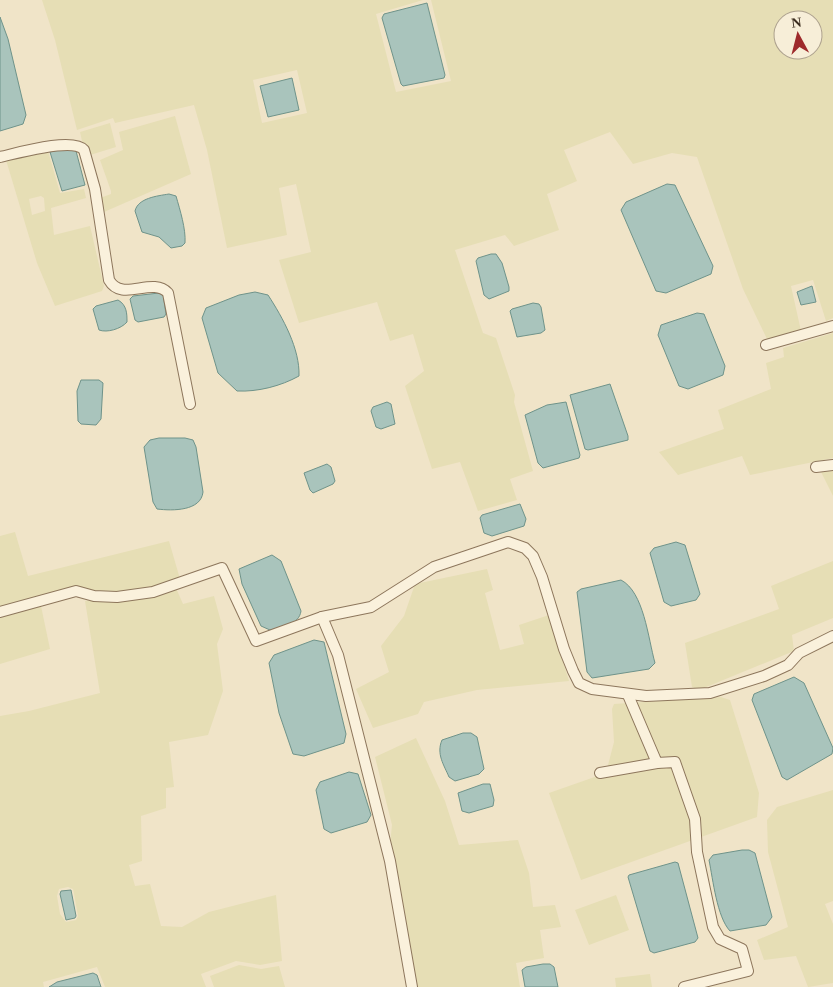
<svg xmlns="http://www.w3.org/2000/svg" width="833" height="987" font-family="Georgia,serif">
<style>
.farmland{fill:#e6deb5;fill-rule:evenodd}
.water{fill:#a9c4bc;stroke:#6f938a}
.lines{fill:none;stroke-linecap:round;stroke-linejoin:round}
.street-casing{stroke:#8d765c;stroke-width:12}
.street{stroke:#faf1dc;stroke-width:10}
</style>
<rect width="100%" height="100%" fill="#f0e4c8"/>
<g class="farmland">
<path d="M 42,0 L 423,0 L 376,14 L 396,92 L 451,81 L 431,0 L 833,0 L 833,318 L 826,321 L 813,280 L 791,286 L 801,331 L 767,339 L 743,289 L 697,157 L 672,153 L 633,164 L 610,132 L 564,150 L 577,181 L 547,194 L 559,230 L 514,246 L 505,235 L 455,250 L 483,333 L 496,338 L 515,395 L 514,402 L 533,471 L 510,479 L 517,500 L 478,511 L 460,462 L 432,469 L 405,386 L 424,371 L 413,334 L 390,341 L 377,302 L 299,323 L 279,260 L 311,252 L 296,184 L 279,188 L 287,235 L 227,248 L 207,150 L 194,105 L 115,123 L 113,118 L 77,130 L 55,40 ZM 783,20 L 813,20 L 813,50 L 783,50 ZM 297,70 L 307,113 L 262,123 L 253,80 Z"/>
<path d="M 175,116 L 191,174 L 104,212 L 100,198 L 111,194 L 111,191 L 100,160 L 123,150 L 119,132 Z"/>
<path d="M 110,123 L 116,147 L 90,155 L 82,141 L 80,132 Z"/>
<path d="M 48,151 L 60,193 L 84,189 L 86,198 L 51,208 L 54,235 L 90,226 L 104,286 L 102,291 L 55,306 L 37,263 L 6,160 ZM 41,196 L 44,198 L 45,211 L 32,215 L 29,199 Z"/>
<path d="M 833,333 L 833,458 L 750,475 L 742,456 L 678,475 L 659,452 L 724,429 L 718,410 L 771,389 L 766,363 L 784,357 L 783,348 Z"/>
<path d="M 833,471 L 833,496 L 821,472 Z"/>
<path d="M 15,532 L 28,576 L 169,541 L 180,579 L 137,592 L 95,593 L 79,587 L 0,610 L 0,536 Z"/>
<path d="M 833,561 L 833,618 L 792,635 L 794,651 L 699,690 L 692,687 L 685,643 L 779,609 L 771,586 Z"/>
<path d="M 487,569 L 493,590 L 485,593 L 500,650 L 524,644 L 519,625 L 549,615 L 569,681 L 477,690 L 424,702 L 418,714 L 373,728 L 356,689 L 389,672 L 381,646 L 404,616 L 415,584 Z"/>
<path d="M 176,588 L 183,604 L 214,596 L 223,629 L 217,644 L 223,691 L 208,735 L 169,742 L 174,787 L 166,788 L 166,808 L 141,816 L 142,861 L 129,865 L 135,886 L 150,884 L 161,926 L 182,927 L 209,912 L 276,895 L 282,961 L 260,965 L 236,961 L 201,974 L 206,987 L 105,987 L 97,967 L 43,982 L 44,987 L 0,987 L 0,716 L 29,711 L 100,693 L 85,601 ZM 68,887 L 73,889 L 74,894 L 78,916 L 76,920 L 66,922 L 60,914 L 57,896 L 59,889 Z"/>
<path d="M 38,606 L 41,606 L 50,649 L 0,664 L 0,618 Z"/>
<path d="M 721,697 L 730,700 L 759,793 L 757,817 L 581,880 L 549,793 L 606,773 L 614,742 L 612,709 L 614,704 Z"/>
<path d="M 416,738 L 445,801 L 459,845 L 518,840 L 529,873 L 533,907 L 555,905 L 561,927 L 540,930 L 544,958 L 516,963 L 520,987 L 417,987 L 399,880 L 390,844 L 392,825 L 375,757 Z"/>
<path d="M 833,790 L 833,901 L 825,904 L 833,924 L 833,983 L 808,987 L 796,956 L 764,960 L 757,940 L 788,927 L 768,852 L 767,820 L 777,807 Z"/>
<path d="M 616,895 L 629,930 L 589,945 L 575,910 Z"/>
<path d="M 239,965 L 261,969 L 279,966 L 285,987 L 214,987 L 210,976 Z"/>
<path d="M 650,974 L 652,987 L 616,987 L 615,978 Z"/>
</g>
<g class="water">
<path d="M 427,3 L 445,75 L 444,78 L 403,86 L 401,84 L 382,18 L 384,14 Z"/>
<path d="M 0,17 L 8,39 L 26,115 L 23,124 L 0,131 Z"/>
<path d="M 292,78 L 299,110 L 268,117 L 260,86 Z"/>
<path d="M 66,148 L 76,151 L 85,185 L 62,191 L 50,152 Z"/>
<path d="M 667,184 L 675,185 L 713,266 L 711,274 L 666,293 L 656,291 L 621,210 L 626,202 Z"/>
<path d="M 169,194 L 176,196 C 180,210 186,229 185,243 L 182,246 L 171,248 L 159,237 L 142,232 L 135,211 C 138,198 157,196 169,194 Z"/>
<path d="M 491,254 L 496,254 L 502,263 L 509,287 L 509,291 L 489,299 L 484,295 L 476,261 L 478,258 Z"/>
<path d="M 812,286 L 816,302 L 801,305 L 797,292 Z"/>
<path d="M 255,292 L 268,295 C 283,318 300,349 299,376 C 281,386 258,392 237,391 L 218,373 L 202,318 L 206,308 L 239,295 Z"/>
<path d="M 159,293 L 163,294 L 166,314 L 164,317 L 138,322 L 135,320 L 130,299 L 133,296 Z"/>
<path d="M 118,300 C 127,305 127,314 127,322 C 121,329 107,333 99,330 L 93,309 L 96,306 Z"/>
<path d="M 533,303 L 539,304 L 541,307 L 545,330 L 541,333 L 517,337 L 510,311 L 512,309 Z"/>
<path d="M 697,313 L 704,314 L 725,366 L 723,375 L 688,389 L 679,386 L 658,335 L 661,325 Z"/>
<path d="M 81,380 L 99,380 L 103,383 L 101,419 L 96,425 L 81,424 L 78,421 L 77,391 Z"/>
<path d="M 610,384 L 628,436 L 628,440 L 588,450 L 585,449 L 570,395 Z"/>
<path d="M 387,402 L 391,404 L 395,424 L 381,429 L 376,427 L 371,411 L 373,407 Z"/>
<path d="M 566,402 L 580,455 L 579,458 L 543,468 L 538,463 L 525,415 L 547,405 Z"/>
<path d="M 159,438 L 185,438 L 193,440 L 196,447 L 203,492 C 201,511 173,511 157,509 L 153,502 L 144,447 L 150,440 Z"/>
<path d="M 327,464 L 331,467 L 335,481 L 333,484 L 313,493 L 310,490 L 304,473 Z"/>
<path d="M 520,504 L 526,519 L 524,526 L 492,536 L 484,533 L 480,518 L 482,515 Z"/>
<path d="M 676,542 L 685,545 L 700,594 L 696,600 L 671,606 L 664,602 L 650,553 L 654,548 Z"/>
<path d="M 272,555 L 281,561 L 301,611 C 299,625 282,627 270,630 L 261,626 L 242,584 L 239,569 Z"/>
<path d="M 621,580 C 644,592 648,638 655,663 L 649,669 L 592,678 L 587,672 L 577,592 L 581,589 Z"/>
<path d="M 314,640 L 324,642 L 346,734 L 344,743 L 304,756 L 293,754 L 279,713 L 269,663 L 274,655 Z"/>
<path d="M 794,677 L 804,683 L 833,748 L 832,754 L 787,780 L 782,777 L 752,700 L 754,694 Z"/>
<path d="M 463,733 L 471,733 L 477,737 L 484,769 L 479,774 L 455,781 L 449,777 C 444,765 436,754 442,740 Z"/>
<path d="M 349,772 L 358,774 L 371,815 L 367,822 L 331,833 L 324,829 L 316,790 L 320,782 Z"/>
<path d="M 483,784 L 490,784 L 494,800 L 493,806 L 469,813 L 462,811 L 458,793 Z"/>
<path d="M 742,850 L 749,850 L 755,853 L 772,917 L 766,925 L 730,931 C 717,917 713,880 709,860 L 713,855 Z"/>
<path d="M 675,862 L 678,863 L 698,938 L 695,942 L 654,953 L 650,951 L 628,877 L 629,875 Z"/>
<path d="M 71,890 L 76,916 L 75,918 L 66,920 L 60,894 L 61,891 Z"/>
<path d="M 543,964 L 550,964 L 554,967 L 558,987 L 525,987 L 522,970 L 526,967 Z"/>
<path d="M 93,973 L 97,975 L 101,987 L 49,987 L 57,982 Z"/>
</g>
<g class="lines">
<defs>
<g id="street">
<path d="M 0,157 C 18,153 73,137 84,150 L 95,189 L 109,280 C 122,303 152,276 168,293 L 190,404"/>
<path d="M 766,345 L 833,326"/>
<path d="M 816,467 L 833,465"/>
<path d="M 0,612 L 76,591 L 94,596 L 117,597 L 153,592 L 222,568 L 256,641 L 322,617 L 338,655 L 390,861 L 412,987"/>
<path d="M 322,617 L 371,607 L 434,567 L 508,542 L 525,548 L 533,556 L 542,577 L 564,649 L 573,671 L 579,683 L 592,689 L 646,696 L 710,693 L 764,676 L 788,665 L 799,653 L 833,636"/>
<path d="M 628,695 L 657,763 L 675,762 L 695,819 L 697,852 L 713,927 L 720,939 L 742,949 L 748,971 L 684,987"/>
<path d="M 600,773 L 657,763"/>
</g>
</defs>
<use href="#street" class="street-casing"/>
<use href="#street" class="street"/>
</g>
<g transform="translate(798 35) rotate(353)"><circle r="24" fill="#f7eed8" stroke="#ada18e"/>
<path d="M0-4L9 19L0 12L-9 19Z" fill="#9e2a2b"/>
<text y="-8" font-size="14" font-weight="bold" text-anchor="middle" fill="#3d2e20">N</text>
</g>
</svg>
